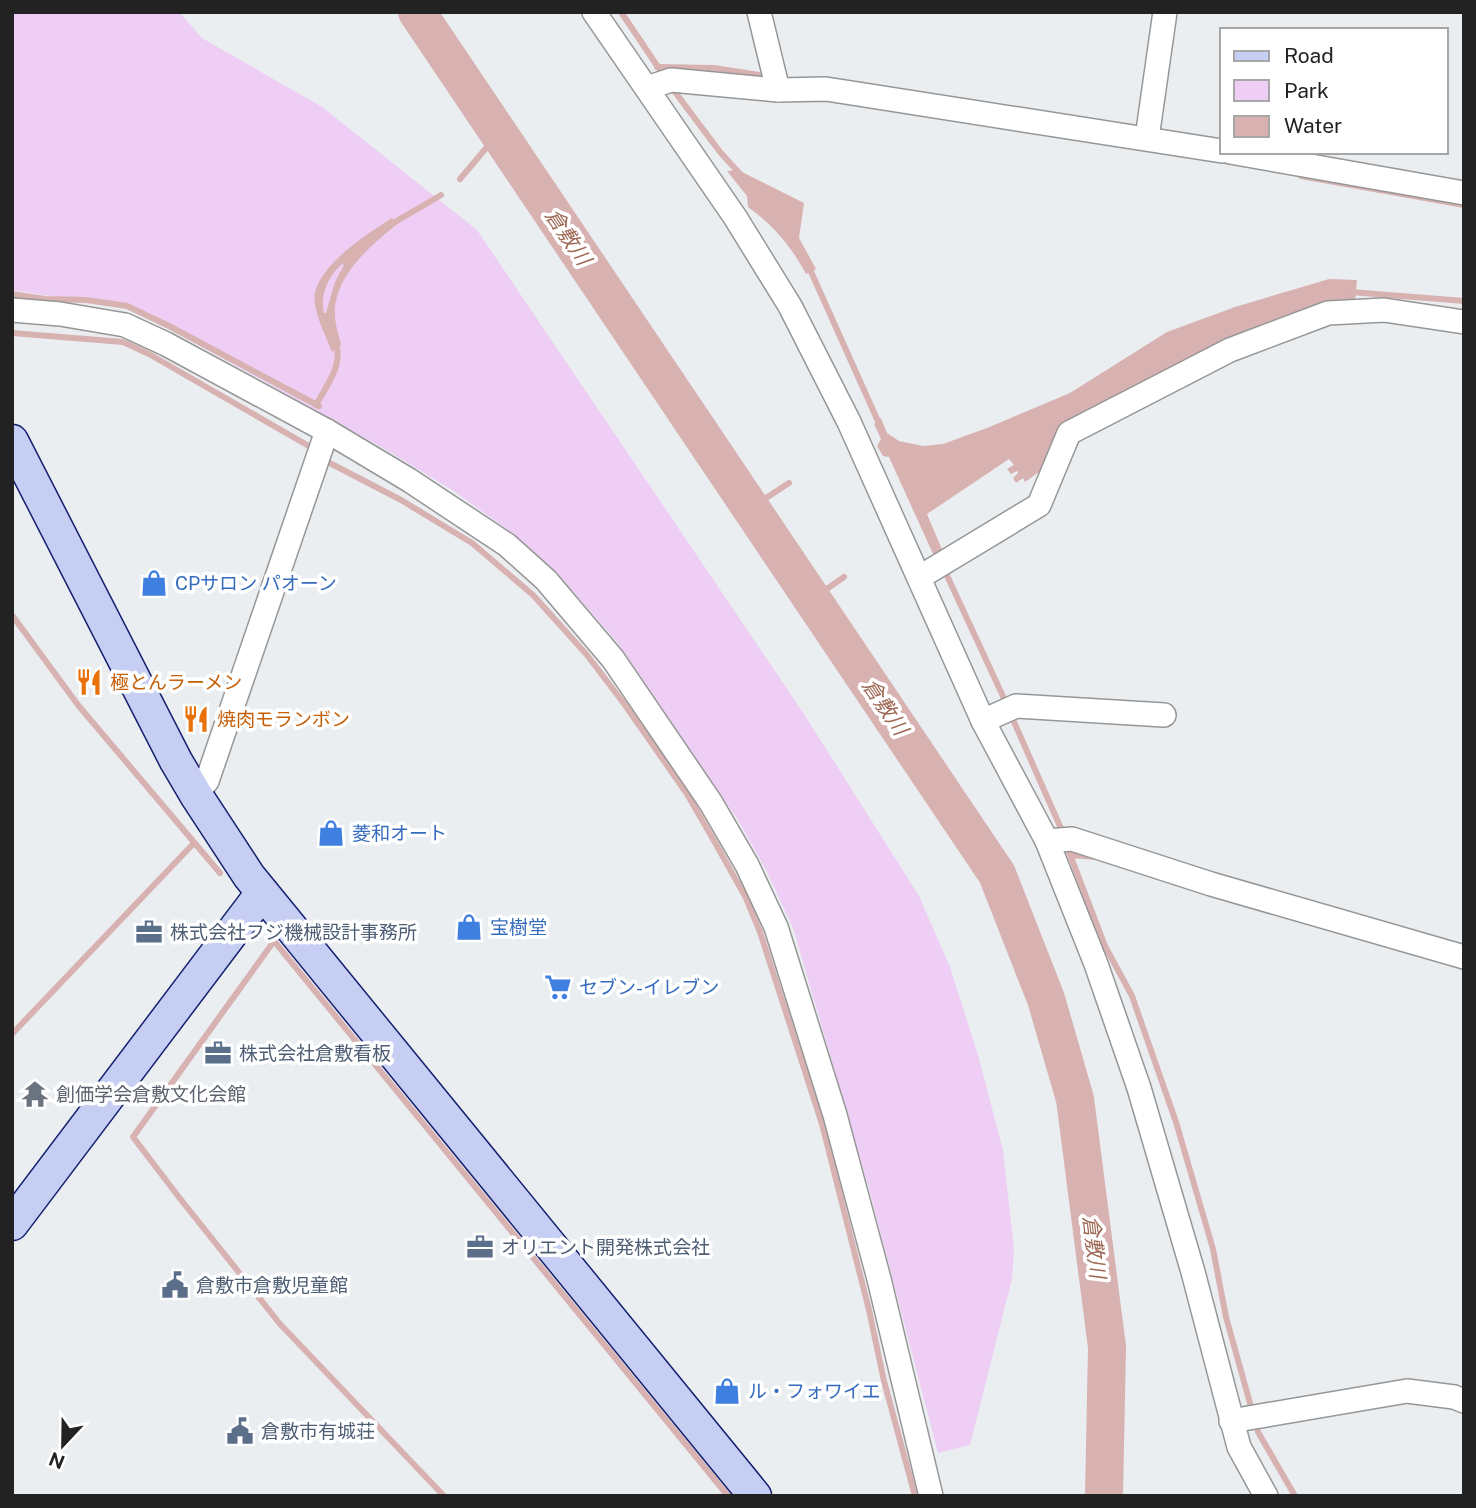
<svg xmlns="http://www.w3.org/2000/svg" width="1476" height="1508" font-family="'Public Sans','Noto Sans JP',sans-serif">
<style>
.park{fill:#eecef4}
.water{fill:#d8b1b1;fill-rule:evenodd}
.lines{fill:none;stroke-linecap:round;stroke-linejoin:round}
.stream{stroke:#d8b1b1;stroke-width:6}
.river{stroke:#d8b1b1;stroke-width:38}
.street-casing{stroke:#969696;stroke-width:26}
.secondary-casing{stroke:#141f6e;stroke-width:35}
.street{stroke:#fff;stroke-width:23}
.secondary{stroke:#c6cef3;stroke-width:32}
.labels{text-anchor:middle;stroke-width:7;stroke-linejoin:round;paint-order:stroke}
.shop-label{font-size:19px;fill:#366cbe;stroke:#fff;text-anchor:start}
.food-label{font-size:19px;fill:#c56008;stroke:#fff;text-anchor:start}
.service-label{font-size:19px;fill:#4e5e75;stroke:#fff;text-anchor:start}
.worship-label{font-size:19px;fill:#5b616d;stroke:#fff;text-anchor:start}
.water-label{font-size:21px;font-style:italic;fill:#9f6956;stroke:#fff}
</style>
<rect width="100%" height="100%" fill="#eaeef1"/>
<path class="park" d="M 15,12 L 179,12 L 202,38 L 322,107 L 477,230 L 804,714 L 919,896 L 950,967 L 978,1055 L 1003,1150 L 1014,1248 L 1012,1279 L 970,1445 L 938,1453 L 868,1185 L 793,928 L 767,872 L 738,820 L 617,642 L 562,579 L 507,529 L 452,490 L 383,448 L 161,324 L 126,308 L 12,290 L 12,14 Z"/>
<g class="water">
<path d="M 738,170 L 804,203 L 799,238 L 816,269 L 806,274 C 791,246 773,225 748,207 L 747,196 L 727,171 Z"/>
<path d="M 392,218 L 396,225 C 368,248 332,278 335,318 C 336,327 339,337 341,345 L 332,352 C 326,337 318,321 315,305 C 308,271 367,234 392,218 ZM 342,264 L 344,265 L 335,282 L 326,313 L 324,313 C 319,296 329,275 342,264 Z"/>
<path d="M 1329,279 L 1357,280 L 1355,301 L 1092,413 L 1046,467 L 1025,482 L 1023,478 L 1016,483 L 1013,478 L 1018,473 L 1017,471 L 1011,474 L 1007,469 L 1014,465 L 1009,459 L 927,514 L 943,552 L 934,556 L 889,457 L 883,456 L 877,446 L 881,439 L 874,424 L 881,418 L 887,433 L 899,441 L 923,446 L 943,444 L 987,428 L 1070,393 L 1167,332 L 1235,307 Z"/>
</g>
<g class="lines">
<g class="stream">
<path d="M 621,12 L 664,76"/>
<path d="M 657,67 L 714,68 L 759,75"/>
<path d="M 672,88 L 720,152 L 741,175"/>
<path d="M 1301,176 L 1464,205"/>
<path d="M 460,179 L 498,134"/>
<path d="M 390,225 L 441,195"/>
<path d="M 808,265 L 881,428"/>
<path d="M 1351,292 L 1464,301"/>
<path d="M 12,294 L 45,299 L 86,300 L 127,306 L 169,326 L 319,406"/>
<path d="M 12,333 L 123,342 L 149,354 L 314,449"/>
<path d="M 316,405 C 327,385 343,366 336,343"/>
<path d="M 324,460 L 401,500 L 472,543 L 533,595 L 587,655 L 625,705 L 687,794 L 717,846 L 746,898 L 760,932 L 822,1124 L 869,1310 L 884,1381 L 915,1496"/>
<path d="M 749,509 L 789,483"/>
<path d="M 944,569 L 1007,705"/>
<path d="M 811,600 L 844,577"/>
<path d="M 12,615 L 78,705 L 220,873"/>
<path d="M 1011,715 L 1063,833"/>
<path d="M 1066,844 L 1105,946 L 1132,996 L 1176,1122 L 1213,1249 L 1226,1317 L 1258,1432 L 1295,1496"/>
<path d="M 1071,855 L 1097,857"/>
<path d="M 271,936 L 274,941 L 133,1137 L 178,1196 L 280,1324 L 444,1496"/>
<path d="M 274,941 L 728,1496"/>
<path d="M 12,1034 L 194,843"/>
</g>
<path class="river" d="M 417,12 L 997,874 L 1046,999 L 1075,1099 L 1107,1347 L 1104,1496"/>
<defs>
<g id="street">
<path d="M 594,12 L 735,217 L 790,306 L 849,422 L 983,721 L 1047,841 L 1096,964 L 1139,1088 L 1193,1272 L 1239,1447 L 1266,1496"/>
<path d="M 759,12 L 778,90"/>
<path d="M 647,88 L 671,80 L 778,90 L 826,89 L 1222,151"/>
<path d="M 1147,138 L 1165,12"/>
<path d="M 1230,152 L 1464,193"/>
<path d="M 12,310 L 60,314 L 125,325 L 166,344 L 327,431 L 409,480 L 507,545 L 546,580 L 613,659 L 711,803 L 747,865 L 776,927 L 835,1115 L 879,1279 L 931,1496"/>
<path d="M 920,577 L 1039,505 L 1069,433 L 1230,350 L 1328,313 L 1384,310 L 1464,322"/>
<path d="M 983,721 L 1016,706 L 1164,715"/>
<path d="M 196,795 L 207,781 L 327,431"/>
<path d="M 1047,841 L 1072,839 L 1211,884 L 1464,957"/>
<path d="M 1231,1421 L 1407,1391 L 1454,1397 L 1464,1401"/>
</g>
<g id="secondary">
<path d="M 12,441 L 176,761 L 196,795 L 249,876 L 755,1496"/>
<path d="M 12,1224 L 262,893"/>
</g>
</defs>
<use href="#street" class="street-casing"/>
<use href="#secondary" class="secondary-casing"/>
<use href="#street" class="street"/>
<use href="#secondary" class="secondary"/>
</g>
<defs>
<symbol id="shop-bare" viewBox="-9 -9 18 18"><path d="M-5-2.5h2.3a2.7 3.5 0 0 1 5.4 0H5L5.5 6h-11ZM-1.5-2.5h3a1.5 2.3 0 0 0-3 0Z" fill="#3f7fe0" stroke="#fff" stroke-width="2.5" paint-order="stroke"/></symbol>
<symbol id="restaurant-bare" viewBox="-9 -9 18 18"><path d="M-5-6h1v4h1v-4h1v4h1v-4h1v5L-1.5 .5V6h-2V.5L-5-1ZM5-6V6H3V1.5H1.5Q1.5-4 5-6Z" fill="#e8710a" stroke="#fff" stroke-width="2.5" paint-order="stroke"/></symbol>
<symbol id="office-bare" viewBox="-9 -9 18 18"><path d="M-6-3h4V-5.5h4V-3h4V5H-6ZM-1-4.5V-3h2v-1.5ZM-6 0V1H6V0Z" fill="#5c6f8a" stroke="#fff" stroke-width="2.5" paint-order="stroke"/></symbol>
<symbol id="supermarket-bare" viewBox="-9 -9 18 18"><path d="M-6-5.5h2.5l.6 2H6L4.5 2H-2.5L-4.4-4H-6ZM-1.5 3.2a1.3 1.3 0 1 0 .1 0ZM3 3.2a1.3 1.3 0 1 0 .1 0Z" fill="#3f7fe0" stroke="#fff" stroke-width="2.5" paint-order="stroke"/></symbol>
<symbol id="temple-bare" viewBox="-9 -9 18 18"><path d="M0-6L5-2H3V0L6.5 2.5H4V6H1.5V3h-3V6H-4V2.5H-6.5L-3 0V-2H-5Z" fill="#6b7280" stroke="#fff" stroke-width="2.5" paint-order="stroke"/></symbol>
<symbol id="civic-bare" viewBox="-9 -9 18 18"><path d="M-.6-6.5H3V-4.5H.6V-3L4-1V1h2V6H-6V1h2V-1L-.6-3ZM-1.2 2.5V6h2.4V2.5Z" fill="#5c6f8a" stroke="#fff" stroke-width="2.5" paint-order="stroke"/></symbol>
</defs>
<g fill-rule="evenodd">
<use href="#shop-bare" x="135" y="564" width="38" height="38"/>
<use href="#restaurant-bare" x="70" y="663" width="38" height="38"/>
<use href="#restaurant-bare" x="177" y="700" width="38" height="38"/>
<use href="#shop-bare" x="312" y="814" width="38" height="38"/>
<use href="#shop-bare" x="450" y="908" width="38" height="38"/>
<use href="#office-bare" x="130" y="913" width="38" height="38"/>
<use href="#supermarket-bare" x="539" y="968" width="38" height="38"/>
<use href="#office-bare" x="199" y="1034" width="38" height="38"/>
<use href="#temple-bare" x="16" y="1075" width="38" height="38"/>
<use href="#office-bare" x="461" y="1228" width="38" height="38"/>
<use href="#civic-bare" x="156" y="1266" width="38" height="38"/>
<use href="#shop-bare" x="708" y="1372" width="38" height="38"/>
<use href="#civic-bare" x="221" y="1412" width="38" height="38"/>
</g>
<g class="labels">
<g class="shop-label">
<text x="175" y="590">CPサロン パオーン</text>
<text x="352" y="840">菱和オート</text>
<text x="490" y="934">宝樹堂</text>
<text x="579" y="994">セブン-イレブン</text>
<text x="748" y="1398">ル・フォワイエ</text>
</g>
<g class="food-label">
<text x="110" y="689">極とんラーメン</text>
<text x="217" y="726">焼肉モランボン</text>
</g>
<g class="service-label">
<text x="170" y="939">株式会社フジ機械設計事務所</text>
<text x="239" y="1060">株式会社倉敷看板</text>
<text x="501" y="1254">オリエント開発株式会社</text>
<text x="196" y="1292">倉敷市倉敷児童館</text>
<text x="261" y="1438">倉敷市有城荘</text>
</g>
<g class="worship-label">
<text x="56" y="1101">創価学会倉敷文化会館</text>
</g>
<g class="water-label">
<text transform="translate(568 237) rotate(56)" y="7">倉敷川</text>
<text transform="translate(885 707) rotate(56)" y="7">倉敷川</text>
<text transform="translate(1094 1247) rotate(83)" y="7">倉敷川</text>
</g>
</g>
<rect width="1476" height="1508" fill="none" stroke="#222222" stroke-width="28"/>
<rect x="1220" y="28" width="228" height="126" fill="#ffffff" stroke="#a7a7a7" stroke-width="2"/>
<rect x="1234" y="51" width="35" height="10" fill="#c6cef3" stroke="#a7a7a7" stroke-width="2"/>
<text x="1284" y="63" font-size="21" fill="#222222">Road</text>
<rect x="1234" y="80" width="35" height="21" fill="#eecef4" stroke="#a7a7a7" stroke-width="2"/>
<text x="1284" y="98" font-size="21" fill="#222222">Park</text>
<rect x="1234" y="116" width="35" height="21" fill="#d8b1b1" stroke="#a7a7a7" stroke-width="2"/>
<text x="1284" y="133" font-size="21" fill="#222222">Water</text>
<g transform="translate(63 1445) rotate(202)" stroke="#ffffff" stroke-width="5" paint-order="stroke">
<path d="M0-5L12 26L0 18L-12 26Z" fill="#222222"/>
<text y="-10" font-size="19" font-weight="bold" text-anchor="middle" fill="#222222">N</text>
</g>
</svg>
